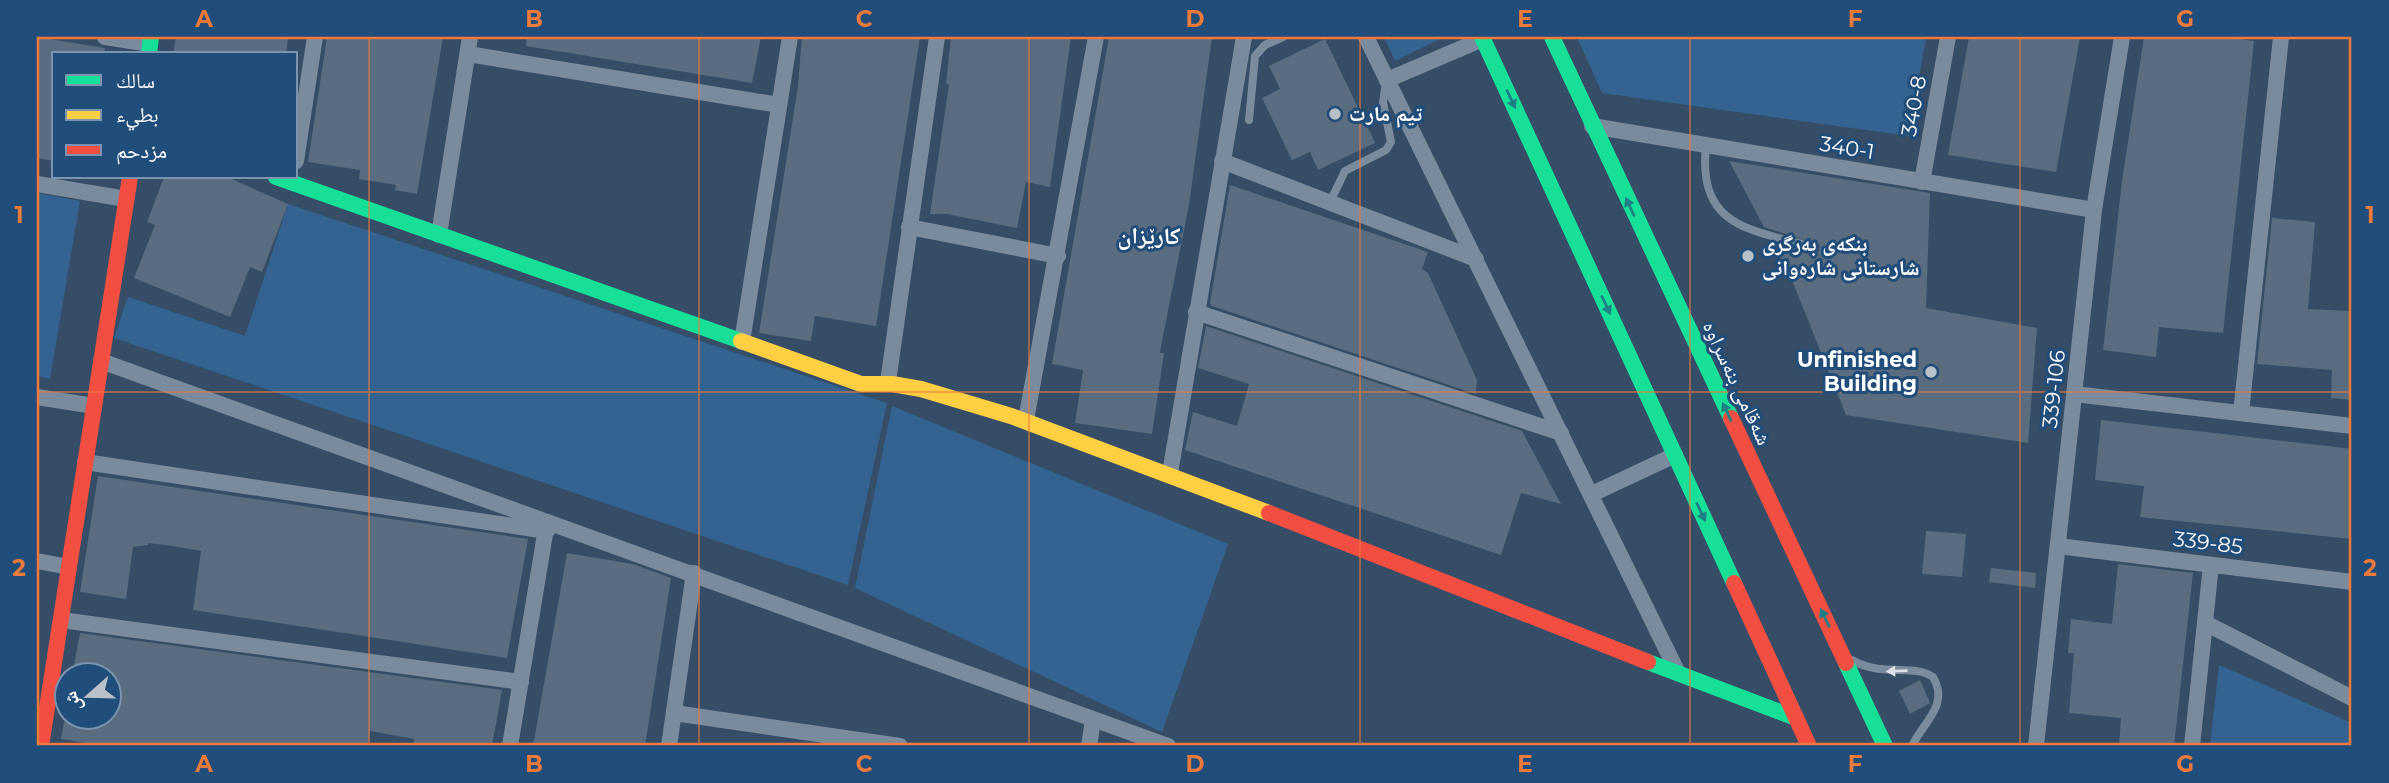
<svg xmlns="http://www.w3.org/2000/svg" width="2389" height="783" font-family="Montserrat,'Noto Naskh Arabic',sans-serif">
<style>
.green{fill:#346391}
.building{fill:#5a6c7f}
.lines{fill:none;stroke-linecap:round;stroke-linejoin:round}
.lane{stroke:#798b9d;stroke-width:8}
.street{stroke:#798b9d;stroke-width:16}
.fast{stroke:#16e098;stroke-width:16}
.slow{stroke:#ffcf43;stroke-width:16}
.jam{stroke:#f24e42;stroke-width:16}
.oneway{fill:#1d8084}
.oneway2{fill:#dee2e6}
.grid{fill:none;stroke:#ed7a3d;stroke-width:2;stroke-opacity:0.55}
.poi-dot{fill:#b8c1c9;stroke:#214d7a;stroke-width:2.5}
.labels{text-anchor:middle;stroke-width:6;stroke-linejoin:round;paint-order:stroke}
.street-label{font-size:21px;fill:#fff;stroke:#214d7a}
.poi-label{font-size:21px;font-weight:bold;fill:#fff;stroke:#214d7a;text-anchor:start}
.neighbourhood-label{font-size:23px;font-weight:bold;fill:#fff;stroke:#214d7a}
.neatline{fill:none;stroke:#ed7a3d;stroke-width:2.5}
.grid-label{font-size:23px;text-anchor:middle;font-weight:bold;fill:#ed7a3d}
</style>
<rect width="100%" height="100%" fill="#354d66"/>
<g class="green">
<path d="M 1384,37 L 1444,37 L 1395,61 Z"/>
<path d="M 1577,37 L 1926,37 L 1909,136 L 1602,93 Z"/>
<path d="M 37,193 L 80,201 L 50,379 L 37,376 Z"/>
<path d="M 288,204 L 887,403 L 848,585 L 114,338 L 128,297 L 245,336 Z"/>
<path d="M 892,406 L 1228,544 L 1162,732 L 855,588 Z"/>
<path d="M 2219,665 L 2352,723 L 2352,746 L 2210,746 Z"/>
</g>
<g class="building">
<path d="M 37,37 L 105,48 L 104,54 L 54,54 L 54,161 L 37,158 Z"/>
<path d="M 176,37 L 288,37 L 286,54 L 173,54 Z"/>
<path d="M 327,37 L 443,37 L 417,194 L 395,190 L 396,185 L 359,179 L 360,170 L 308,162 Z"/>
<path d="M 527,37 L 761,37 L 752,83 L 526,46 Z"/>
<path d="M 802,37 L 920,37 L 876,326 L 815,316 L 811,341 L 759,333 L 798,86 Z"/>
<path d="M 951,37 L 1071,37 L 1050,187 L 1026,182 L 1017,228 L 947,214 L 930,214 L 949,84 L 946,84 Z"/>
<path d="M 1109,37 L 1212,37 L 1189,205 L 1161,346 L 1160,353 L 1164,353 L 1152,434 L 1075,423 L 1083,370 L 1052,364 Z"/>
<path d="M 1969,37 L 2080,37 L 2056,172 L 1948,155 Z"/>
<path d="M 2144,37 L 2223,37 L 2254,41 L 2223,333 L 2159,327 L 2156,357 L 2103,350 L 2122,181 Z"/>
<path d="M 1325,39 L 1375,143 L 1318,170 L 1310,152 L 1292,160 L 1262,98 L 1280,89 L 1269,66 Z"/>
<path d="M 1729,161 L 1930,193 L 1926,308 L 2037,328 L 2028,443 L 1846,415 L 1794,285 L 1772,243 L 1813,253 L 1819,251 L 1820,245 L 1764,227 Z"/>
<path d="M 164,177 L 227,177 L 288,204 L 262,272 L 250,267 L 230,317 L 134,278 L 155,225 L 147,222 Z"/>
<path d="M 1230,185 L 1428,252 L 1422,269 L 1428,273 L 1477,380 L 1476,394 L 1212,306 L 1210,303 Z"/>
<path d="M 2272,218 L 2315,222 L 2308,309 L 2352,311 L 2352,400 L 2331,398 L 2332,370 L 2257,364 Z"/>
<path d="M 1206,326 L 1522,431 L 1561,504 L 1521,493 L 1501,555 L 1185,450 L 1193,412 L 1237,426 L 1249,384 L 1198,368 Z"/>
<path d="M 2101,420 L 2352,449 L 2352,539 L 2140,517 L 2144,486 L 2095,480 Z"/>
<path d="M 98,476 L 528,539 L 507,658 L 193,610 L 201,551 L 172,546 L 148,543 L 148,545 L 133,547 L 126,599 L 80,592 Z"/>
<path d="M 1926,531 L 1966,534 L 1962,577 L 1922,574 Z"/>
<path d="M 567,553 L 633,564 L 671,578 L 645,746 L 533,746 Z"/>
<path d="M 2118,564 L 2193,573 L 2174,746 L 2119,746 L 2121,718 L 2069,713 L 2074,653 L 2068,653 L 2071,619 L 2112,624 Z"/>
<path d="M 1991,568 L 2036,573 L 2035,588 L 1989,582 Z"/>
<path d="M 80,633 L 502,690 L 492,746 L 413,746 L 414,739 L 370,731 L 368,746 L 103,746 L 61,739 L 65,717 L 108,717 L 108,675 L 72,675 Z"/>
<path d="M 1920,680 L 1930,703 L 1910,714 L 1899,691 Z"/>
</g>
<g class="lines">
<g class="lane">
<path d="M 1249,120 L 1255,56 L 1265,45 L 1283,37"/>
<path d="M 1706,146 C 1697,228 1752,230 1814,247"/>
<path d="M 1330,202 L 1345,171 L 1386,150 L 1391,142 L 1383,102 L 1386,83"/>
<path d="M 1852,660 C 1883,678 1913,663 1933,677 C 1950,705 1923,722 1912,746"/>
</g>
<g class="street">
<path d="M 105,37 L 150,44"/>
<path d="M 1366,37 L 1678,673"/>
<path d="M 468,54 L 779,105"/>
<path d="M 1387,80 L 1483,39"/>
<path d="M 1592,126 L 2094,210"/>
<path d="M 296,161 L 315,37"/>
<path d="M 1222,161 L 1476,259"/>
<path d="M 1922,182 L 1948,37"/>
<path d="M 37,184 L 126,199"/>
<path d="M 909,227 L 1058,256"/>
<path d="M 439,235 L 470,37"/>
<path d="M 1196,312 L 1561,433"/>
<path d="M 742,342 L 790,37"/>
<path d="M 101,361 L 1168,746"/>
<path d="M 888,382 L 937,37"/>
<path d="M 2074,394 L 2352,426"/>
<path d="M 37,397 L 94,406"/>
<path d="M 2241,413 L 2281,37"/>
<path d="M 1026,420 L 1096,37"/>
<path d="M 85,462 L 547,531"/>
<path d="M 1170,473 L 1244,37"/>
<path d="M 1592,494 L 1675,455"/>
<path d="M 2058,546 L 2352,582"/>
<path d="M 37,561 L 69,567"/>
<path d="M 61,620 L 521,682"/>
<path d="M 2205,623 L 2352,698"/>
<path d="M 674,713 L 900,746"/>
<path d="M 510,746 L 547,522"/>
<path d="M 669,746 L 694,573"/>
<path d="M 1089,746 L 1093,720"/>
<path d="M 2036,746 L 2094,210 L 2122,37"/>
<path d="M 2192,746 L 2211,565"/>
</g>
<g class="fast">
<path d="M 1482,37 L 1734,583"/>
<path d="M 1552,37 L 1731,418"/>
<path d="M 149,54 L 151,37"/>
<path d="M 276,177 L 741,341"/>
<path d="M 1648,662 L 1796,718"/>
<path d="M 1846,663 L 1885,746"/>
</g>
<path class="slow" d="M 741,341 L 861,384 L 892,384 L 921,389 L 1011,416 L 1269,513"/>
<g class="jam">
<path d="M 1731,418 L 1846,663"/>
<path d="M 1269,513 L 1648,662"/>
<path d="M 1734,583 L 1809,746"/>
<path d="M 41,746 L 130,177"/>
</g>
</g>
<defs><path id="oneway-solid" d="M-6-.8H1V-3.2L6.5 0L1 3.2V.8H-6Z" transform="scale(1.75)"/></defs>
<g class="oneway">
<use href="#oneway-solid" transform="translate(1511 99) rotate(65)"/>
<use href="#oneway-solid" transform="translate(1630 207) rotate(-115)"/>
<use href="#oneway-solid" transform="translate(1606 305) rotate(65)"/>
<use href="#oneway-solid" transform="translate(1727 412) rotate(-115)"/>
<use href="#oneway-solid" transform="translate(1701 512) rotate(65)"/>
<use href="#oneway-solid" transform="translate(1825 618) rotate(-116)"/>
</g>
<use class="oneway2" href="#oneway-solid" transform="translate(1897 671) rotate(178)"/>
<path class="grid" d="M 369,37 L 369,746M 699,37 L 699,746M 1029,37 L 1029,746M 1360,37 L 1360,746M 1690,37 L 1690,746M 2020,37 L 2020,746M 37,392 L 2352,392"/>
<g class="poi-dot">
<circle cx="1335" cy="114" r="7"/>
<circle cx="1748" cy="256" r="7"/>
<circle cx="1931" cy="372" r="7"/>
</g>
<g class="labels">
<g class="street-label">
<text transform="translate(1914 106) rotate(-80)" y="7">340-8</text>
<text transform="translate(1847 148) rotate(9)" y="7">340-1</text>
<text transform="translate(1737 383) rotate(65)" y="7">شەقامی بنەسراوە</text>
<text transform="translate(2054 389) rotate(-84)" y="7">339-106</text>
<text transform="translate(2208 543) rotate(7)" y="7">339-85</text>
</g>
<g class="poi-label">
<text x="1349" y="121">تيم مارت</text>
<text x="1762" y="251">بنكەی بەرگری<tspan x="1762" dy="24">شارستانی شارەوانی</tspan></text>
<text x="1917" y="367" text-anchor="end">Unfinished<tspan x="1917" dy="24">Building</tspan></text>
</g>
<g class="neighbourhood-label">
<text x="1149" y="244">کارێزان</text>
</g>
</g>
<rect width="2389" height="783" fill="none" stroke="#214d7a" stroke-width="77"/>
<rect x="52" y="52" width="245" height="126" fill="#214d7a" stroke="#7a94af" stroke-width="2"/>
<rect x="66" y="75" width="35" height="10" fill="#16e098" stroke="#7a94af" stroke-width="2"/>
<text x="116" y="88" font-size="21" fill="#ffffff">سالك</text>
<rect x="66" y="110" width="35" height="10" fill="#ffcf43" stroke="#7a94af" stroke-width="2"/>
<text x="116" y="122" font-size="21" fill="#ffffff">بطيء</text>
<rect x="66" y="145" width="35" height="10" fill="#f24e42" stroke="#7a94af" stroke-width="2"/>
<text x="116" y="158" font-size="21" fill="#ffffff">مزدحم</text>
<g transform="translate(88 696) rotate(250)"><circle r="33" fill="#214d7a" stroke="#7a94af" stroke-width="2"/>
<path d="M0-5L12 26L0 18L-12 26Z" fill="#b8c1c9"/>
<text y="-10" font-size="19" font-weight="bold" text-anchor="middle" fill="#ffffff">ش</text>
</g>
<rect x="38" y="38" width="2312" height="706" class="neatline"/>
<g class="grid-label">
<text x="204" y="27">A</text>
<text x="534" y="27">B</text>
<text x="864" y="27">C</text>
<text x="1195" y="27">D</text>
<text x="1525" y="27">E</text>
<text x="1855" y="27">F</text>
<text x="2185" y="27">G</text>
<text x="19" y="223">1</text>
<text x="2370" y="223">1</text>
<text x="19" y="576">2</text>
<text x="2370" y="576">2</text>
<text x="204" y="772">A</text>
<text x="534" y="772">B</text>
<text x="864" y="772">C</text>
<text x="1195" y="772">D</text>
<text x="1525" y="772">E</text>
<text x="1855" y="772">F</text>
<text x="2185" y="772">G</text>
</g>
</svg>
